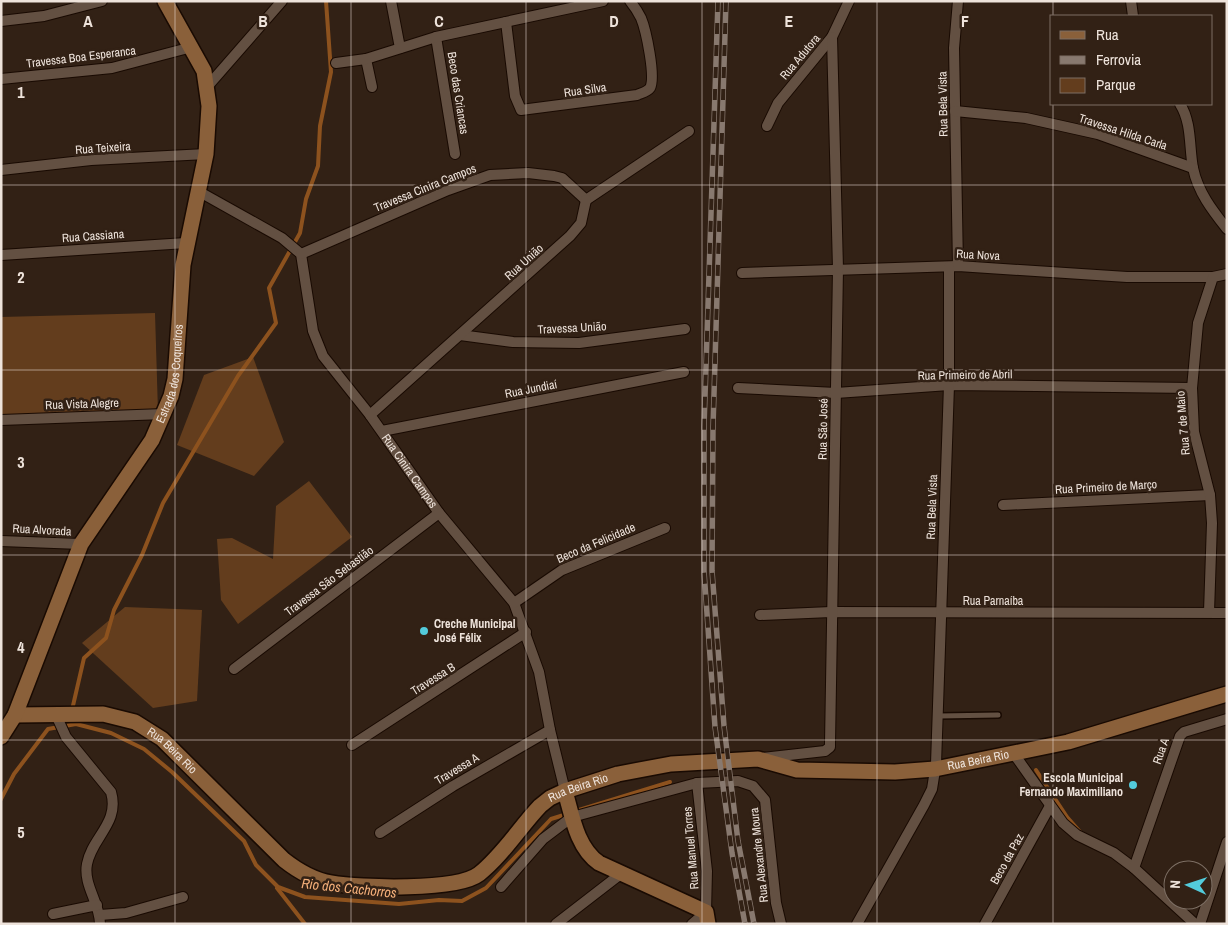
<svg xmlns="http://www.w3.org/2000/svg" width="1228" height="925" font-family="'Archivo Narrow',sans-serif">
<style>
.green{fill:#633d1d}
.lines{fill:none;stroke-linecap:round;stroke-linejoin:round}
.stream{stroke:#8d521e;stroke-width:4}
.lane-casing{stroke:#190a02;stroke-width:8}
.street-casing{stroke:#190a02;stroke-width:12}
.secondary-casing{stroke:#190a02;stroke-width:18}
.lane{stroke:#635042;stroke-width:5}
.street{stroke:#635042;stroke-width:10}
.secondary{stroke:#8a603a;stroke-width:15}
.rail-casing{stroke:#88796f;stroke-width:5.5}
.rail{stroke:#322115;stroke-width:4;stroke-dasharray:11;stroke-linecap:butt}
.grid{fill:none;stroke:#eee3db;stroke-width:1;stroke-opacity:0.55}
.poi-dot{fill:#53cbdb;stroke:#322115;stroke-width:2}
.labels{text-anchor:middle;stroke-width:5;stroke-linejoin:round;paint-order:stroke}
.street-label{font-size:12px;fill:#eee3db;stroke:#322115}
.poi-label{font-size:12px;font-weight:bold;fill:#eee3db;stroke:#322115;text-anchor:start}
.water-label{font-size:14px;font-style:italic;fill:#f4af7a;stroke:#322115}
.grid-label{font-size:16px;text-anchor:middle;font-weight:bold;fill:#eee3db;stroke:#322115;stroke-width:5;stroke-linejoin:round;paint-order:stroke}
</style>
<rect width="100%" height="100%" fill="#322115"/>
<g class="green">
<path d="M 155,313 L 158,412 L 1,416 L 1,317 Z"/>
<path d="M 253,357 L 284,442 L 254,476 L 177,445 L 204,375 Z"/>
<path d="M 309,481 L 352,537 L 238,624 L 221,600 L 217,539 L 232,538 L 273,559 L 276,506 Z"/>
<path d="M 125,607 L 202,610 L 197,701 L 153,708 L 82,643 Z"/>
</g>
<g class="lines">
<g class="stream">
<path d="M 72,710 L 84,658 L 106,638 L 114,610 L 142,555 L 163,503 L 238,376 L 276,323 L 269,288 L 300,233 L 306,199 L 318,166 L 320,126 L 331,72 L 326,1"/>
<path d="M 1036,770 L 1067,817 L 1081,833"/>
<path d="M 1,799 L 14,774 L 48,729 L 76,724 L 111,733 L 144,749 L 172,772 L 244,841 L 256,865 L 278,887 L 305,897 L 399,904 L 439,900 L 462,901 L 486,888 L 551,819 L 567,814"/>
<path d="M 579,810 L 670,782"/>
<path d="M 277,888 L 305,924"/>
</g>
<defs>
<path id="lane" d="M 939,716 L 998,715"/>
<g id="street">
<path d="M 391,1 L 400,48"/>
<path d="M 958,1 L 954,48 L 958,266"/>
<path d="M 1131,1 L 1133,16"/>
<path d="M 1,21 L 44,16 L 102,1"/>
<path d="M 506,22 L 515,96 L 521,110 L 637,95 C 641,93 647,92 650,88 C 656,77 646,30 641,18 C 638,12 634,6 630,1"/>
<path d="M 436,37 L 455,154"/>
<path d="M 366,59 L 372,87"/>
<path d="M 336,63 L 366,59 L 436,37 L 603,1"/>
<path d="M 1,79 L 112,68 L 192,47"/>
<path d="M 207,87 L 282,1"/>
<path d="M 1180,104 C 1192,123 1189,147 1193,168 C 1198,192 1212,210 1227,229"/>
<path d="M 955,111 L 1026,118 L 1098,134 L 1193,168"/>
<path d="M 767,126 L 778,103 L 832,37 L 849,1"/>
<path d="M 1,170 L 91,160 L 206,154"/>
<path id="s1" d="M 198,191 L 282,238 L 301,254 L 313,331 L 323,356 L 370,415 L 439,513 L 514,603 L 539,672 L 550,730 L 565,791"/>
<path d="M 586,200 L 689,131"/>
<path d="M 301,254 L 448,190 L 490,175 L 528,173 L 554,176 L 562,178 L 586,200"/>
<path d="M 1,255 L 186,243"/>
<path d="M 742,273 L 958,266 L 1127,277 L 1213,277"/>
<path d="M 460,335 L 513,342 L 579,343 L 685,329"/>
<path d="M 738,388 L 836,393 L 949,385 L 1192,388"/>
<path d="M 370,415 L 570,236 L 581,223 L 586,200"/>
<path d="M 1,420 L 164,414"/>
<path d="M 382,431 L 684,372"/>
<path d="M 1003,505 L 1210,495"/>
<path d="M 1,541 L 81,544"/>
<path d="M 514,603 L 562,570 L 665,528"/>
<path d="M 1209,612 L 1212,523 L 1210,495 L 1194,432 L 1192,388 L 1198,323 L 1213,277 L 1227,274"/>
<path d="M 760,615 L 831,612 L 1227,613"/>
<path d="M 234,669 L 439,513"/>
<path d="M 56,715 L 66,737 L 111,792 C 120,823 92,837 87,864 C 83,885 100,903 100,924"/>
<path d="M 352,745 L 526,632"/>
<path d="M 1014,754 L 1063,823 L 1077,835 L 1114,853 L 1134,868 L 1195,924"/>
<path d="M 762,758 L 825,751 L 830,747 L 830,743 L 838,269 L 832,37"/>
<path d="M 380,833 L 453,786 L 550,730"/>
<path d="M 1134,868 L 1180,736 L 1184,732 L 1227,719"/>
<path d="M 501,887 L 543,839 L 572,817 L 697,783 L 738,781 L 753,786 L 765,800 L 776,903 L 781,924"/>
<path d="M 53,914 L 97,905"/>
<path d="M 100,915 L 126,913 L 183,897"/>
<path d="M 556,924 L 622,873"/>
<path d="M 692,924 L 706,912 L 707,871 L 697,783"/>
<path d="M 857,924 L 924,805 L 932,789 L 936,764 L 949,385 L 949,267"/>
<path d="M 985,924 L 1050,806"/>
<path d="M 1200,924 L 1227,842"/>
</g>
<g id="secondary">
<path id="s2" d="M 15,715 L 103,714 L 135,722 L 162,739 L 284,860 C 298,871 313,880 331,883 C 360,888 457,891 479,874 C 502,856 520,827 540,806 L 550,798 L 565,791 L 618,774 L 671,764 L 758,759 L 797,770 L 895,772 L 935,769 L 1068,742 L 1227,694"/>
<path id="s3" d="M 1,737 L 15,715 L 81,544 L 152,440 L 171,396 L 175,379 L 183,265 L 206,154 L 209,106 L 204,71 L 165,1"/>
<path d="M 565,791 C 572,816 577,848 599,863 L 706,912 L 708,924"/>
</g>
</defs>
<use href="#lane" class="lane-casing"/>
<use href="#street" class="street-casing"/>
<use href="#secondary" class="secondary-casing"/>
<use href="#lane" class="lane"/>
<use href="#street" class="street"/>
<use href="#secondary" class="secondary"/>
<defs>
<g id="rail">
<path d="M 718,1 L 704,427 L 704,571 L 715,727 L 732,853 L 745,924"/>
<path d="M 726,1 L 713,427 L 712,571 L 724,726 L 738,841 L 754,924"/>
</g>
</defs>
<use href="#rail" class="rail-casing"/>
<use href="#rail" class="rail"/>
</g>
<path class="grid" d="M 175,1 L 175,924M 351,1 L 351,924M 526,1 L 526,924M 702,1 L 702,924M 877,1 L 877,924M 1053,1 L 1053,16M 1053,104 L 1053,924M 1,185 L 1227,185M 1,370 L 1227,370M 1,555 L 1227,555M 1,740 L 1227,740"/>
<g class="poi-dot">
<circle cx="424" cy="631" r="5"/>
<circle cx="1133" cy="785" r="5"/>
</g>
<g class="labels">
<g class="street-label">
<text transform="translate(81 57) rotate(-7)" y="4">Travessa Boa Esperanca</text>
<text transform="translate(800 57) rotate(-50)" y="4">Rua Adutora</text>
<text transform="translate(585 90) rotate(-8)" y="4">Rua Silva</text>
<text transform="translate(458 93) rotate(81)" y="4">Beco das Criancas</text>
<text transform="translate(943 104) rotate(-91)" y="4">Rua Bela Vista</text>
<text transform="translate(1123 132) rotate(18)" y="4">Travessa Hilda Carla</text>
<text transform="translate(103 148) rotate(-4)" y="4">Rua Teixeira</text>
<text transform="translate(425 188) rotate(-22)" y="4">Travessa Cinira Campos</text>
<text transform="translate(93 236) rotate(-4)" y="4">Rua Cassiana</text>
<text transform="translate(978 255) rotate(3)" y="4">Rua Nova</text>
<text transform="translate(524 262) rotate(-42)" y="4">Rua União</text>
<text transform="translate(572 328) rotate(-3)" y="4">Travessa União</text>
<text dy="4" stroke="none"><textPath href="#s3" startOffset="405">Estrada dos Coqueiros</textPath></text>
<text transform="translate(965 375) rotate(-1)" y="4">Rua Primeiro de Abril</text>
<text transform="translate(531 389) rotate(-11)" y="4">Rua Jundiaí</text>
<text transform="translate(82 404) rotate(-2)" y="4">Rua Vista Alegre</text>
<text transform="translate(1183 423) rotate(-95)" y="4">Rua 7 de Maio</text>
<text transform="translate(823 429) rotate(-89)" y="4">Rua São José</text>
<text dy="4" stroke="none"><textPath href="#s1" startOffset="370">Rua Cinira Campos</textPath></text>
<text transform="translate(1106 487) rotate(-3)" y="4">Rua Primeiro de Março</text>
<text transform="translate(932 507) rotate(-88)" y="4">Rua Bela Vista</text>
<text transform="translate(42 530) rotate(3)" y="4">Rua Alvorada</text>
<text transform="translate(596 543) rotate(-23)" y="4">Beco da Felicidade</text>
<text transform="translate(329 581) rotate(-37)" y="4">Travessa São Sebastião</text>
<text x="993" y="605">Rua Parnaíba</text>
<text transform="translate(433 679) rotate(-32)" y="4">Travessa B</text>
<text dy="4" stroke="none"><textPath href="#s2" startOffset="168">Rua Beira Rio</textPath></text>
<text transform="translate(1161 751) rotate(-70)" y="4">Rua A</text>
<text dy="4" stroke="none"><textPath href="#s2" startOffset="1068">Rua Beira Rio</textPath></text>
<text transform="translate(457 769) rotate(-31)" y="4">Travessa A</text>
<text dy="4" stroke="none"><textPath href="#s2" startOffset="662">Rua Beira Rio</textPath></text>
<text transform="translate(691 848) rotate(-95)" y="4">Rua Manuel Torres</text>
<text transform="translate(759 855) rotate(-96)" y="4">Rua Alexandre Moura</text>
<text transform="translate(1007 859) rotate(-61)" y="4">Beco da Paz</text>
</g>
<g class="poi-label">
<text x="434" y="628">Creche Municipal<tspan x="434" dy="14">José Félix</tspan></text>
<text x="1123" y="782" text-anchor="end">Escola Municipal<tspan x="1123" dy="14">Fernando Maximiliano</tspan></text>
</g>
<g class="water-label">
<text transform="translate(349 888) rotate(6)" y="5">Rio dos Cachorros</text>
</g>
</g>
<g class="grid-label">
<text x="88" y="27">A</text>
<text x="263" y="27">B</text>
<text x="439" y="27">C</text>
<text x="614" y="27">D</text>
<text x="789" y="27">E</text>
<text x="965" y="27">F</text>
<text x="21" y="98">1</text>
<text x="21" y="283">2</text>
<text x="21" y="468">3</text>
<text x="21" y="653">4</text>
<text x="21" y="838">5</text>
</g>
<rect width="1228" height="925" fill="none" stroke="#eee3db" stroke-width="5"/>
<rect x="1050" y="15" width="162" height="90" fill="#322115" stroke="#7d6f64"/>
<rect x="1060" y="31" width="25" height="8" fill="#8a603a" stroke="#7d6f64"/>
<text x="1096" y="40" font-size="15" fill="#eee3db">Rua</text>
<rect x="1060" y="56" width="25" height="8" fill="#88796f" stroke="#7d6f64"/>
<text x="1096" y="65" font-size="15" fill="#eee3db">Ferrovia</text>
<rect x="1060" y="78" width="25" height="15" fill="#633d1d" stroke="#7d6f64"/>
<text x="1096" y="90" font-size="15" fill="#eee3db">Parque</text>
<g transform="translate(1188 885) rotate(273)"><circle r="24" fill="#322115" stroke="#7d6f64"/>
<path d="M0-4L9 19L0 12L-9 19Z" fill="#53cbdb"/>
<text y="-8" font-size="14" font-weight="bold" text-anchor="middle" fill="#eee3db">N</text>
</g>
</svg>
